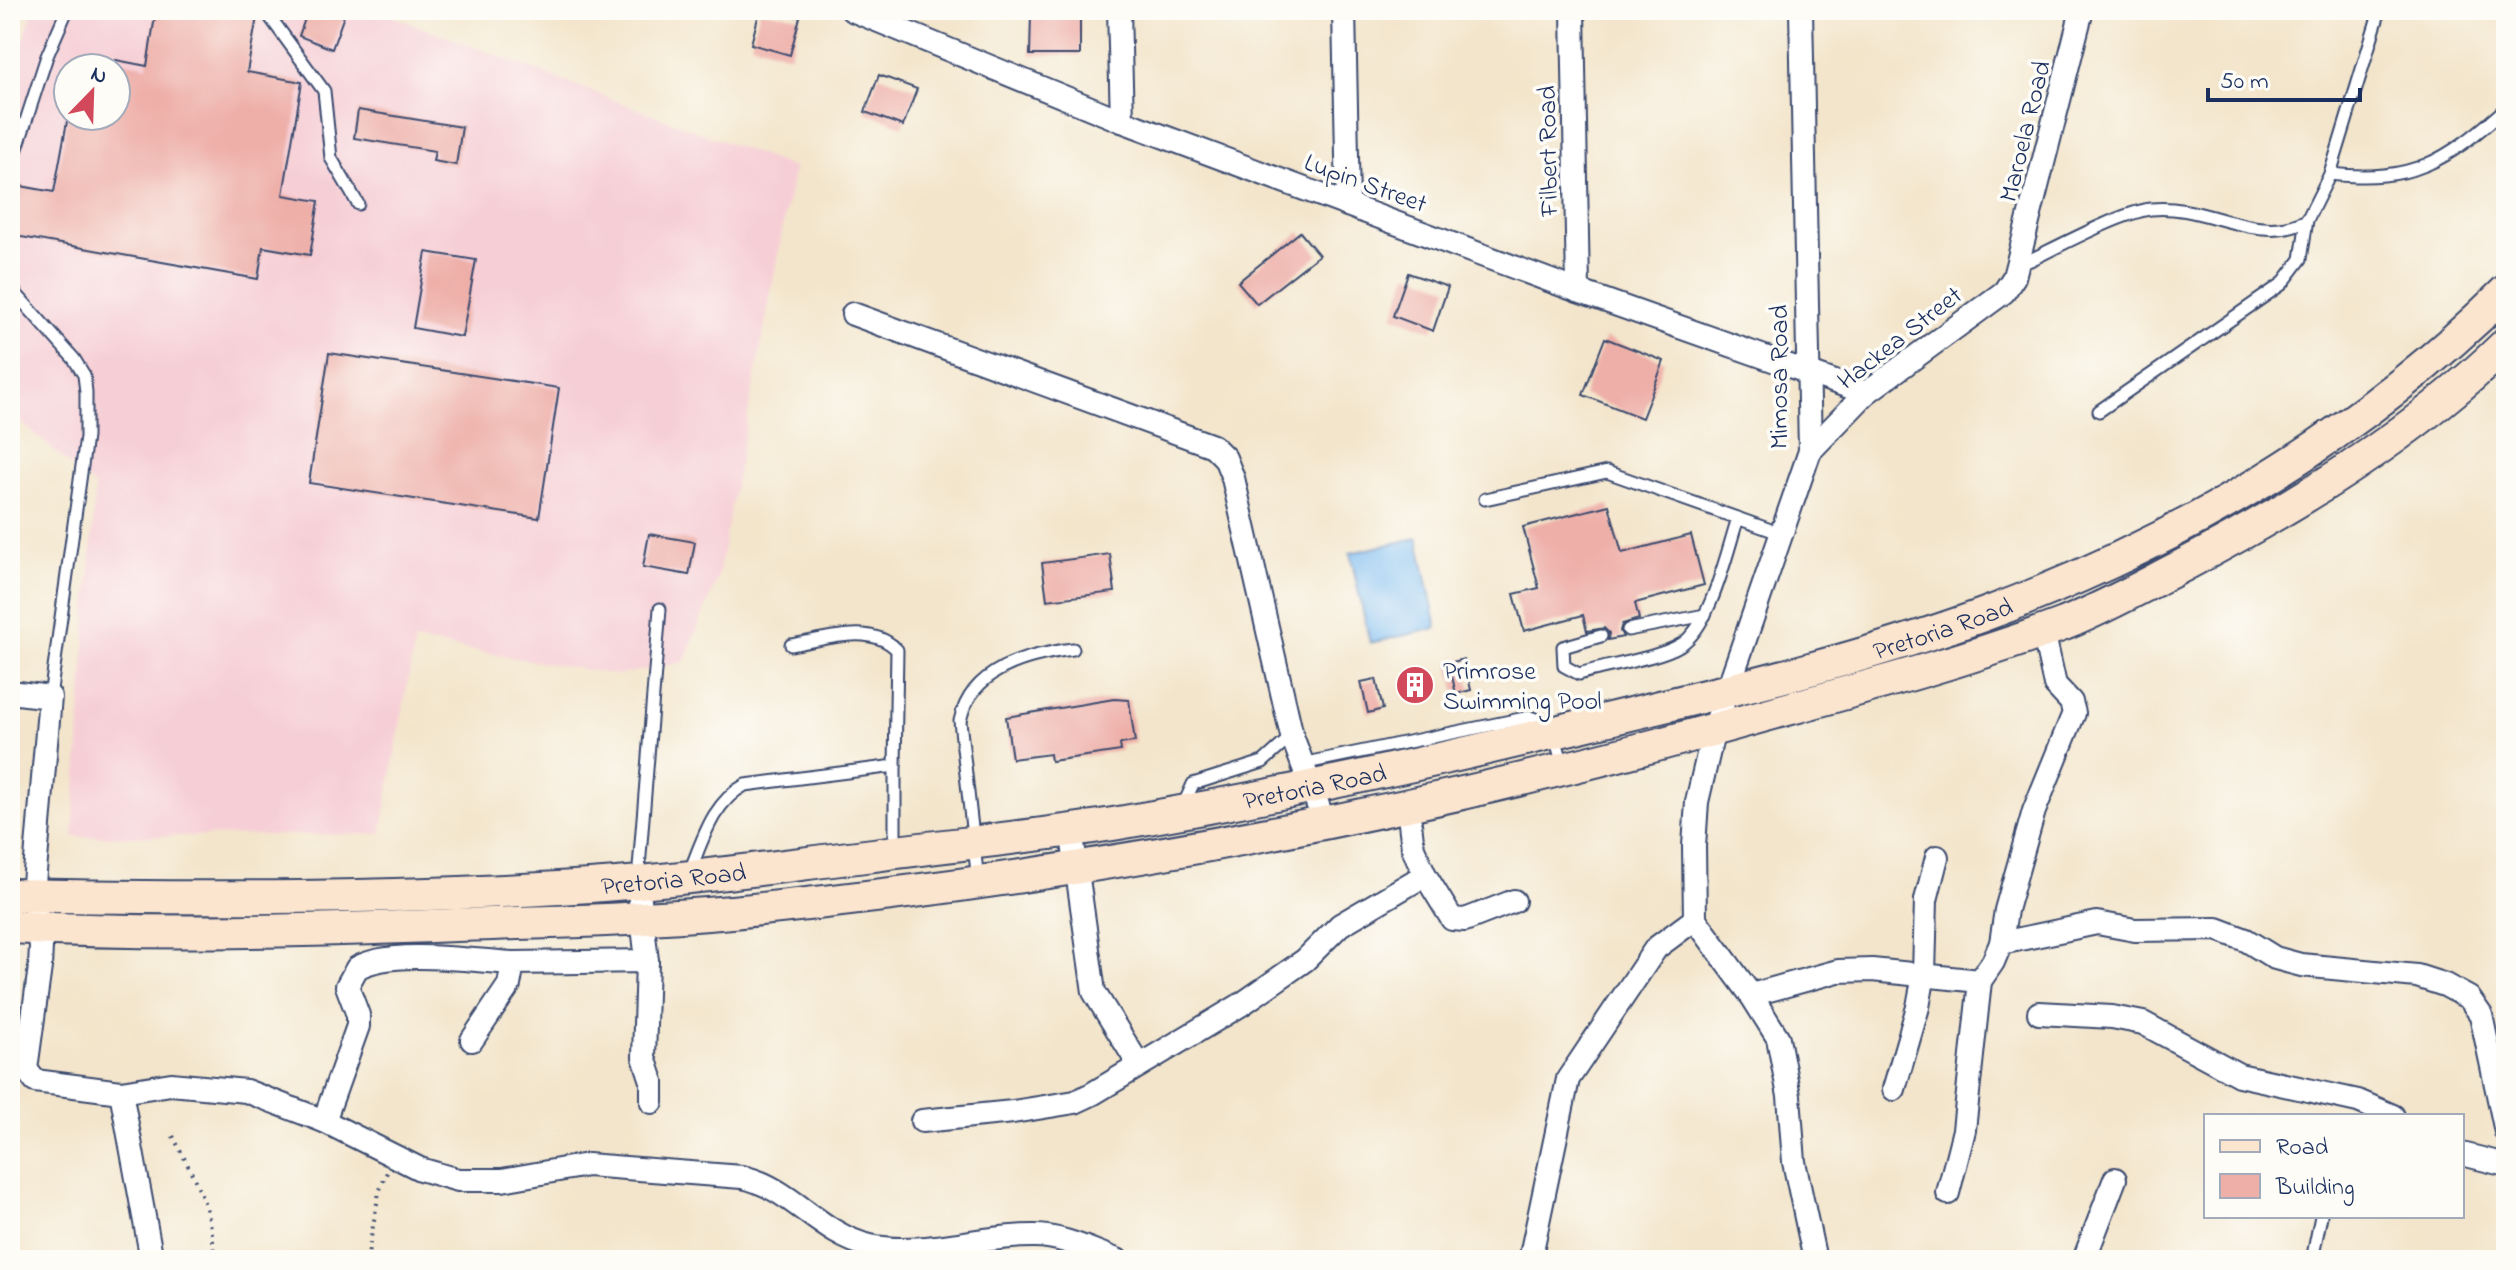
<svg xmlns="http://www.w3.org/2000/svg" width="2516" height="1270" font-family="'Indie Flower',sans-serif">
<style>
.built{fill:#f6cfd6;fill-rule:evenodd}
.water{fill:#7dbcf1;stroke:#4c76a8;stroke-width:2}
.building{fill:#eeafa8}
.lines{fill:none;stroke-linecap:round;stroke-linejoin:round}
.lane-casing{stroke:#3b4a6e;stroke-width:15}
.street-casing{stroke:#3b4a6e;stroke-width:26}
.secondary-casing{stroke:#3b4a6e;stroke-width:36}
.path{stroke:#3b4a6e;stroke-width:4;stroke-dasharray:2 6;stroke-linecap:butt}
.lane{stroke:#fff;stroke-width:11}
.street{stroke:#fff;stroke-width:22}
.secondary{stroke:#fce5cf;stroke-width:32}
.labels{text-anchor:middle;stroke-width:7;stroke-linejoin:round;paint-order:stroke}
.street-label{font-size:26px;fill:#1b2f5e;stroke:#fdfcf7}
.poi-label{font-size:26px;fill:#1b2f5e;stroke:#fdfcf7;text-anchor:start}
</style>
<rect width="100%" height="100%" fill="#fdfcf7"/>
<filter id="ink" filterUnits="userSpaceOnUse"><feTurbulence type="fractalNoise" baseFrequency=".0125" numOctaves="2"/><feDisplacementMap in="SourceGraphic" scale="16" xChannelSelector="R" yChannelSelector="G"/><feConvolveMatrix kernelMatrix="1 2 1 2 8 2 1 2 1" color-interpolation-filters="sRGB"/></filter>
<filter id="wash" filterUnits="userSpaceOnUse"><feTurbulence type="fractalNoise" baseFrequency=".006" numOctaves="4" result="noise"/><feDisplacementMap in="SourceGraphic" scale="32" xChannelSelector="R" yChannelSelector="G"/><feGaussianBlur stdDeviation="1.8" result="paint"/><feColorMatrix in="noise" values="0 0 0 0 0 0 0 0 0 0 0 0 0 0 0 0 0 1.4 0 .05"/><feComposite in="paint" operator="in"/></filter>
<g filter="url(#wash)">
<rect width="100%" height="100%" fill="#f3e5cb"/>
<path class="built" d="M 33,10 L 376,10 L 794,168 L 718,577 L 684,662 L 618,675 L 415,641 L 381,834 L 73,837 L 95,487 L 10,412 L 10,84 ZM 68,68 L 116,68 L 116,116 L 68,116 Z"/>
<path class="water" d="M 1418,538 L 1437,628 L 1370,643 L 1350,553 Z"/>
<g id="blocks">
<g class="building">
<path d="M 156,10 L 233,10 L 257,17 L 247,72 L 302,82 L 283,195 L 319,201 L 310,255 L 263,247 L 258,279 L 10,235 L 15,185 L 54,192 L 68,116 L 116,116 L 116,60 L 147,66 Z"/>
<path d="M 308,10 L 346,10 L 332,49 L 299,36 Z"/>
<path d="M 760,10 L 800,17 L 790,55 L 751,44 Z"/>
<path d="M 1031,14 L 1080,15 L 1080,55 L 1030,55 Z"/>
<path d="M 879,75 L 917,89 L 903,126 L 865,112 Z"/>
<path d="M 358,110 L 462,127 L 456,165 L 433,161 L 435,151 L 354,138 Z"/>
<path d="M 1300,232 L 1319,255 L 1257,304 L 1238,282 Z"/>
<path d="M 426,252 L 476,260 L 462,337 L 413,328 Z"/>
<path d="M 1408,273 L 1448,287 L 1433,331 L 1393,316 Z"/>
<path d="M 1605,338 L 1664,361 L 1642,418 L 1583,395 Z"/>
<path d="M 329,353 L 559,388 L 539,518 L 309,483 Z"/>
<path d="M 1609,505 L 1622,553 L 1691,535 L 1704,585 L 1635,603 L 1639,619 L 1622,624 L 1620,631 L 1623,637 L 1608,640 L 1609,633 L 1604,628 L 1587,631 L 1583,615 L 1524,631 L 1514,594 L 1539,588 L 1523,527 Z"/>
<path d="M 649,534 L 695,542 L 689,575 L 643,567 Z"/>
<path d="M 1110,554 L 1115,592 L 1047,600 L 1042,563 Z"/>
<path d="M 1464,659 L 1471,690 L 1456,694 L 1449,663 Z"/>
<path d="M 1376,679 L 1383,709 L 1368,713 L 1361,682 Z"/>
<path d="M 1114,699 L 1129,700 L 1135,742 L 1120,744 L 1121,751 L 1051,761 L 1050,754 L 1012,759 L 1006,717 Z"/>
</g>
</g>
</g>
<g filter="url(#ink)">
<use href="#blocks" fill-opacity="0" stroke="#3b4a6e" stroke-width="2"/>
<g class="lines">
<defs>
<g id="lane">
<path d="M 265,10 L 324,91 L 331,158 L 358,204"/>
<path d="M 10,170 L 47,56 L 67,10"/>
<path d="M 2330,174 C 2413,183 2445,162 2506,108"/>
<path d="M 2020,265 C 2050,251 2121,212 2151,209 C 2206,203 2257,246 2307,220 L 2330,174 L 2380,10"/>
<path d="M 10,287 L 74,359 L 84,375 L 86,392 L 86,437 L 50,697"/>
<path d="M 2099,411 L 2282,284 L 2301,259 L 2307,220"/>
<path d="M 1485,499 L 1607,472 L 1782,534"/>
<path d="M 1628,630 L 1705,615"/>
<path d="M 1601,636 L 1563,647 L 1564,666 L 1579,674 C 1605,666 1659,658 1680,645 C 1711,627 1727,551 1738,518"/>
<path d="M 791,645 C 823,640 872,622 897,650 L 895,766"/>
<path d="M 1301,764 L 1530,717 C 1555,723 1557,744 1563,766"/>
<path d="M 1183,806 L 1193,784 L 1263,762 L 1292,736"/>
<path d="M 689,873 C 703,840 712,803 745,785 L 895,766 L 895,850"/>
<path d="M 638,880 L 660,609"/>
<path d="M 978,881 L 960,721 C 971,669 1026,655 1073,649"/>
<path d="M 2312,1260 L 2321,1216"/>
</g>
<g id="street">
<path d="M 852,10 L 1122,121 L 1578,291 L 1866,393"/>
<path d="M 1119,10 L 1122,121"/>
<path d="M 1344,10 L 1348,205"/>
<path d="M 1573,10 L 1578,291"/>
<path d="M 1801,10 L 1810,451 L 1714,729 L 1697,802 L 1694,846 L 1695,919 L 1751,995 L 1778,1038 L 1789,1096 L 1794,1162 L 1815,1260"/>
<path d="M 853,314 L 1213,446 L 1225,458 L 1233,478 L 1292,736 L 1325,824"/>
<path d="M 1810,451 L 1866,393 L 2004,292 L 2014,277 L 2082,10"/>
<path d="M 10,692 L 50,697 L 33,895 L 41,946 L 40,967 L 26,1069 L 35,1081 L 121,1092 L 171,1084 L 246,1091 L 324,1121 L 420,1169 L 458,1180 L 502,1180 L 587,1165 L 742,1177 C 791,1187 820,1235 870,1246 C 922,1257 981,1235 1035,1236 C 1062,1236 1092,1251 1117,1260"/>
<path d="M 1071,829 L 1094,992 L 1139,1065"/>
<path d="M 1425,875 L 1452,919 L 1465,920 L 1514,901"/>
<path d="M 638,882 L 647,961 L 644,1057 L 652,1081 L 652,1102"/>
<path d="M 2001,943 L 2097,923 L 2135,930 L 2217,929 L 2246,940 L 2275,958 L 2301,965 L 2417,976 L 2445,985 L 2469,998 L 2481,1015 L 2506,1132"/>
<path d="M 1751,995 L 1838,971 L 1872,970 L 1980,981 L 1993,962 L 2001,943 L 2006,910 L 2034,811 L 2074,713 L 2071,702 L 2055,685 L 2043,631"/>
<path d="M 2039,1013 L 2112,1017 L 2143,1023 L 2239,1075 L 2358,1101 L 2393,1116"/>
<path d="M 472,1040 L 509,985 L 513,963 L 647,961"/>
<path d="M 1894,1089 L 1918,1007 L 1924,974 L 1926,900 L 1937,857"/>
<path d="M 121,1092 L 152,1260"/>
<path d="M 324,1121 L 358,1026 L 358,1015 L 347,986 L 357,968 C 392,948 473,961 513,963"/>
<path d="M 922,1121 L 1013,1112 L 1075,1102 L 1092,1094 L 1242,1004 L 1305,960 L 1340,925 L 1425,875 L 1413,848 L 1408,807"/>
<path d="M 2462,1154 L 2506,1165"/>
<path d="M 1948,1193 L 1964,1130 L 1980,981"/>
<path d="M 1530,1260 L 1568,1079 L 1656,948 L 1695,919"/>
<path d="M 2084,1260 L 2115,1179"/>
</g>
<g id="secondary">
<path id="s1" d="M 10,895 C 203,899 397,899 590,886 C 682,880 773,867 865,856 C 947,845 1031,837 1113,824 C 1261,799 1406,768 1551,733 C 1696,698 1843,666 1983,615 C 2176,544 2359,437 2506,291"/>
<path d="M 10,927 C 159,935 307,931 456,925 C 547,922 642,920 732,912 C 1064,879 1390,819 1712,730 C 1829,697 1949,667 2064,624 C 2104,608 2143,586 2182,566 C 2296,506 2413,435 2506,344"/>
</g>
</defs>
<use href="#lane" class="lane-casing"/>
<use href="#street" class="street-casing"/>
<use href="#secondary" class="secondary-casing"/>
<g class="path">
<path d="M 173,1136 C 195,1180 214,1210 214,1260"/>
<path d="M 367,1260 L 379,1192 L 387,1172"/>
</g>
<use href="#lane" class="lane"/>
<use href="#street" class="street"/>
<use href="#secondary" class="secondary"/>
</g>
</g>
<defs>
<symbol id="building-disc" viewBox="-11 -11 22 22"><circle r="9.5" fill="#d1495b" stroke="#fdfcf7"/><path d="M-4-6H4V6H1V3H-1V6H-4ZM-2.5-4.3h1.7v1.8h-1.7ZM.8-4.3h1.7v1.8H.8ZM-2.5-1h1.7V.8h-1.7ZM.8-1h1.7V.8H.8Z" fill="#fff"/></symbol>
</defs>
<g fill-rule="evenodd">
<use href="#building-disc" x="1393" y="663" width="44" height="44"/>
</g>
<g class="labels">
<g class="street-label">
<text transform="translate(2024 131) rotate(-76)" y="9">Maroela Road</text>
<text transform="translate(1547 151) rotate(-91)" y="9">Filbert Road</text>
<text transform="translate(1366 182) rotate(20)" y="9">Lupin Street</text>
<text transform="translate(1899 337) rotate(-38)" y="9">Hackea Street</text>
<text transform="translate(1778 377) rotate(-90)" y="9">Mimosa Road</text>
<text dy="9" stroke="none"><textPath href="#s1" startOffset="1960">Pretoria Road</textPath></text>
<text dy="9" stroke="none"><textPath href="#s1" startOffset="1312">Pretoria Road</textPath></text>
<text dy="9" stroke="none"><textPath href="#s1" startOffset="664">Pretoria Road</textPath></text>
</g>
<g class="poi-label">
<text x="1443" y="679">Primrose<tspan x="1443" dy="30">Swimming Pool</tspan></text>
</g>
</g>
<rect width="2516" height="1270" fill="none" stroke="#fdfcf7" stroke-width="40"/>
<rect x="2204" y="1114" width="260" height="104" fill="#fdfcf7" stroke="#a3aaba" stroke-width="2"/>
<rect x="2220" y="1140" width="40" height="12" fill="#fce5cf" stroke="#a3aaba" stroke-width="2"/>
<text x="2276" y="1154" font-size="24" fill="#1b2f5e">Road</text>
<rect x="2220" y="1174" width="40" height="24" fill="#eeafa8" stroke="#a3aaba" stroke-width="2"/>
<text x="2276" y="1194" font-size="24" fill="#1b2f5e">Building</text>
<g transform="translate(92 92) rotate(23)"><circle r="38" fill="#fdfcf7" stroke="#a3aaba" stroke-width="2"/>
<path d="M0-6L14 30L0 20L-14 30Z" fill="#d1495b"/>
<text y="-12" font-size="22" font-weight="bold" text-anchor="middle" fill="#1b2f5e">N</text>
</g>
<path d="M2208 88v12h152v-12" fill="none" stroke="#1b2f5e" stroke-width="4"/>
<text x="2220" y="88" font-size="24" fill="#1b2f5e" stroke="#fdfcf7" stroke-width="6" paint-order="stroke">50 m</text>
</svg>
